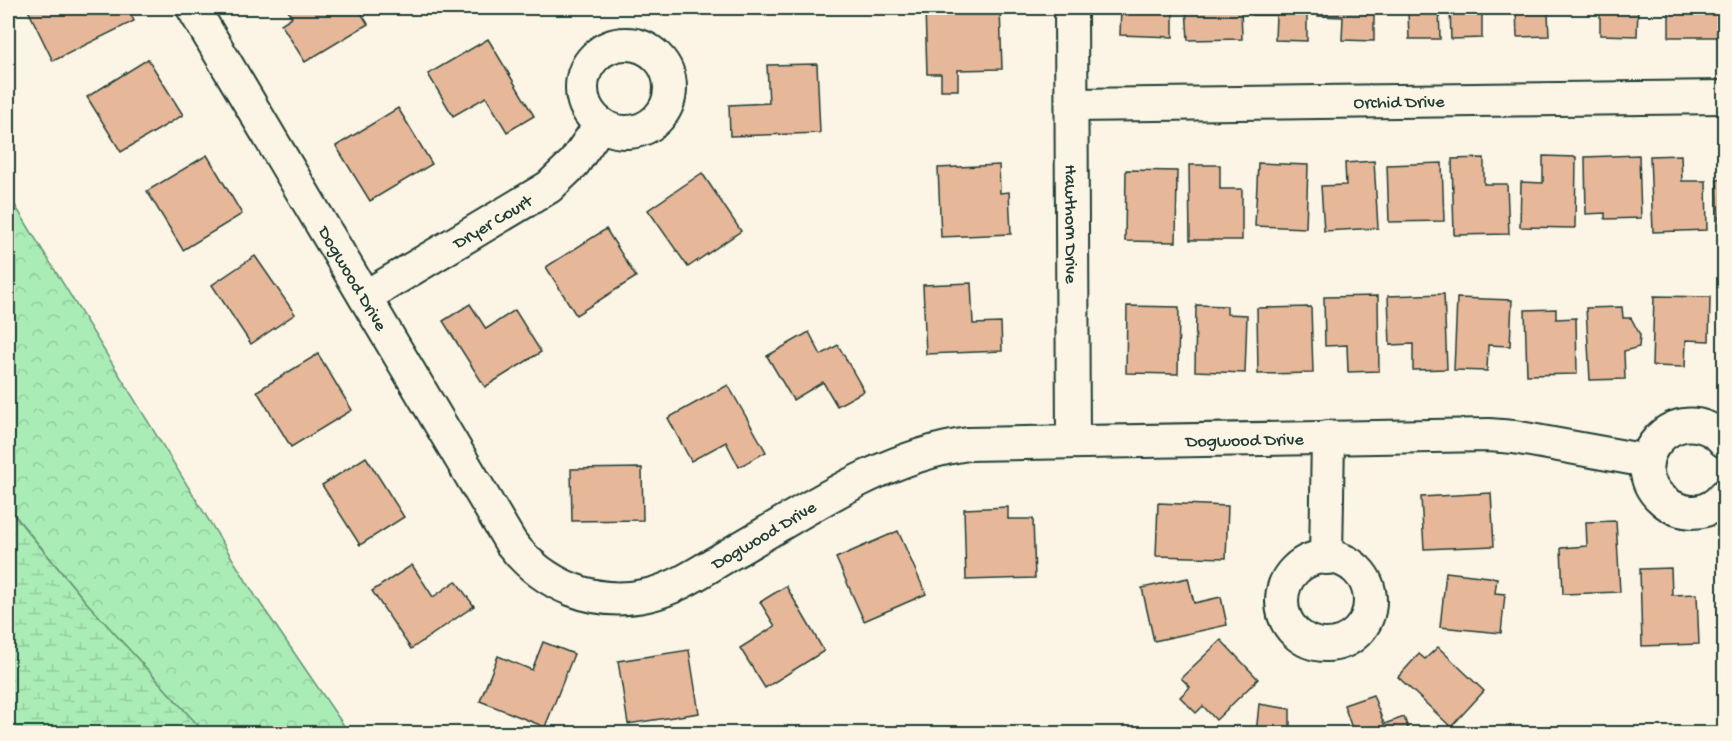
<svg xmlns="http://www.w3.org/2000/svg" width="1732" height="741" font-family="'Gochi Hand',sans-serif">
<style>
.forest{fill:url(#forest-crowns);stroke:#649475;stroke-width:1.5}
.wetland{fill:url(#wetland-marsh);stroke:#649475;stroke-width:1.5}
.building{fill:#e7b799;stroke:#1f3d34;stroke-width:1.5}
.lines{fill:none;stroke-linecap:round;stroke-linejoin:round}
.street-casing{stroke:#1f3d34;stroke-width:36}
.street{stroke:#fcf5e5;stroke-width:32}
.labels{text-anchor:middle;stroke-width:4.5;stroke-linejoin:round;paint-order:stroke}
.street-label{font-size:18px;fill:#1f3d34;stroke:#fcf5e5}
</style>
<defs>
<pattern id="forest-crowns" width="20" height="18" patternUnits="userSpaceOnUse" patternTransform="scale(1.5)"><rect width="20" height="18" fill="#aaecb6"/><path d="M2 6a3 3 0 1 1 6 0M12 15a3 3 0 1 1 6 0" fill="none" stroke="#92cb9d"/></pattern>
<pattern id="wetland-marsh" width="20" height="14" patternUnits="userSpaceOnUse" patternTransform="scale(1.5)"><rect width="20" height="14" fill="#aaecb6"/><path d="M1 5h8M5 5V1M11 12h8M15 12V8" fill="none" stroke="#92cb9d"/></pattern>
</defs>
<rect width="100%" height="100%" fill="#fcf5e5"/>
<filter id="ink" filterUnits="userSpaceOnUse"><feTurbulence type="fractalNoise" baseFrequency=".0167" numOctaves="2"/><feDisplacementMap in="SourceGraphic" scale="12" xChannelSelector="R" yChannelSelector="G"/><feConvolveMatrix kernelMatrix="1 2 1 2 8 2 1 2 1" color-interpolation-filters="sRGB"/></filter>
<g filter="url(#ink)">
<path class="forest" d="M 8,194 L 256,597 L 349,733 L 205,733 L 86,602 L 8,507 Z"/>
<path class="wetland" d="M 8,508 L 86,602 L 205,733 L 8,733 Z"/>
<g class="building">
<path d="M 27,8 L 80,8 L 82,11 L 89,8 L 128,8 L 134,21 L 53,61 Z"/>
<path d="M 286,8 L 358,8 L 368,24 L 305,62 L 281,24 L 292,17 Z"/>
<path d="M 925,8 L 1000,8 L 1002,69 L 958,70 L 958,90 L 941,90 L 941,74 L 927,74 Z"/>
<path d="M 1121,8 L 1173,8 L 1173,37 L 1120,35 Z"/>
<path d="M 1186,8 L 1241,8 L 1242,39 L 1188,40 Z"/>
<path d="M 1253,8 L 1307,8 L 1307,41 L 1275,40 L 1276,15 L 1253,15 Z"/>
<path d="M 1318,8 L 1374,8 L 1374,41 L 1342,40 L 1343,17 L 1318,16 Z"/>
<path d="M 1386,8 L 1439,8 L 1440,39 L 1409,39 L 1408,12 L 1386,12 Z"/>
<path d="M 1450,8 L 1506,8 L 1506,14 L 1482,14 L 1482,38 L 1451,39 Z"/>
<path d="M 1516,8 L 1573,8 L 1573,12 L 1548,13 L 1549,36 L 1517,37 Z"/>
<path d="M 1582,8 L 1638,8 L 1637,36 L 1600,35 L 1600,9 Z"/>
<rect x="1669" y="8" width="55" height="29"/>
<path d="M 488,39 L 534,116 L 507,132 L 486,97 L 453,116 L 428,74 Z"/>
<path d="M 148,59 L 183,115 L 121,152 L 87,97 Z"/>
<path d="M 817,64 L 820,133 L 730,136 L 729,105 L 769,103 L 767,65 Z"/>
<path d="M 398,108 L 432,164 L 370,201 L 336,146 Z"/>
<path d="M 207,155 L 242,214 L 183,250 L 147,191 Z"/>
<path d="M 1639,155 L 1641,218 L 1605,219 L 1605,213 L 1586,214 L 1585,157 Z"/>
<path d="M 1681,155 L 1682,181 L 1706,181 L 1707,230 L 1653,232 L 1650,156 Z"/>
<path d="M 1543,156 L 1576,157 L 1575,228 L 1520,227 L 1521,182 L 1543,183 Z"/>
<path d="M 1484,158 L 1484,184 L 1507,184 L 1509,234 L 1454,235 L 1452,159 Z"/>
<path d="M 1374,161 L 1378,228 L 1324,231 L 1321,186 L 1346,185 L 1345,163 Z"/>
<path d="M 1258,163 L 1308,165 L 1306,228 L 1255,226 Z"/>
<path d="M 1442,163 L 1444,221 L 1389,222 L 1387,165 Z"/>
<path d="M 999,165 L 1000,193 L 1009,192 L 1011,234 L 941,237 L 938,168 Z"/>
<path d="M 1189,165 L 1220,165 L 1220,189 L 1242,189 L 1242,240 L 1190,240 Z"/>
<path d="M 1126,170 L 1177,171 L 1176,242 L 1125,241 Z"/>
<path d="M 702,173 L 741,231 L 688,267 L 648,210 Z"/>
<path d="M 1724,179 L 1724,225 L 1719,225 L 1717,180 Z"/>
<path d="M 606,229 L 636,277 L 576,315 L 546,267 Z"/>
<path d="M 255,256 L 295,314 L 251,344 L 212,285 Z"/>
<path d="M 971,283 L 973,324 L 1001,323 L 1002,351 L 926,354 L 923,285 Z"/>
<path d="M 1444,294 L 1447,369 L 1413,370 L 1413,344 L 1390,345 L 1388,296 Z"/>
<path d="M 1378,296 L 1379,371 L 1348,372 L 1347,345 L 1325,346 L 1324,297 Z"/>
<path d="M 1654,296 L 1710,297 L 1709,341 L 1686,340 L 1685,367 L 1652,366 Z"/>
<path d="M 1457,298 L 1512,300 L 1510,346 L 1488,345 L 1487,371 L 1454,370 Z"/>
<path d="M 470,304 L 486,329 L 515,310 L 541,352 L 485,387 L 443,321 Z"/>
<path d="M 1196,305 L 1227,306 L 1227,314 L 1247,315 L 1245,373 L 1195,371 Z"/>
<path d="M 1127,306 L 1179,307 L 1178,374 L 1126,373 Z"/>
<path d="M 1311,307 L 1313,373 L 1258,374 L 1257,308 Z"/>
<path d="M 1622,307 L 1623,318 L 1631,318 L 1640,335 L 1639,347 L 1624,351 L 1625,379 L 1590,380 L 1586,308 Z"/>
<path d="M 1556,309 L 1556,319 L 1576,318 L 1577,374 L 1527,375 L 1525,310 Z"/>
<path d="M 809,332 L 821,355 L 838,345 L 864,391 L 837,406 L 823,382 L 793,400 L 767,356 Z"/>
<path d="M 318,354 L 352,410 L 291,447 L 257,391 Z"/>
<path d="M 728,385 L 766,452 L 739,467 L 726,442 L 691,461 L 668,418 Z"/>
<path d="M 366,457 L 404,517 L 360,545 L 322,485 Z"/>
<path d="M 642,468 L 643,520 L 572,521 L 571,469 Z"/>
<path d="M 1491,493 L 1494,546 L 1424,549 L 1421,497 Z"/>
<path d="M 1158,503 L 1228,506 L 1226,558 L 1156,556 Z"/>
<path d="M 1008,507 L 1008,519 L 1033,519 L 1035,578 L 966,580 L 964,509 Z"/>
<path d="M 1616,521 L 1620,592 L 1563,594 L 1561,548 L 1587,546 L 1586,522 Z"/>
<path d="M 898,531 L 926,594 L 864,621 L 836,558 Z"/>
<path d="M 412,565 L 433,597 L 456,581 L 474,606 L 411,649 L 372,591 Z"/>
<path d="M 1671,568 L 1672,595 L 1697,594 L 1699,644 L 1642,646 L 1640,569 Z"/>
<path d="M 1446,572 L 1497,578 L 1495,593 L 1505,594 L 1501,633 L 1440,627 Z"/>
<path d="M 1188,578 L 1194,603 L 1221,597 L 1227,625 L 1154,641 L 1142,588 Z"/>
<path d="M 786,586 L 824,651 L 765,688 L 740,648 L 775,626 L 760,602 Z"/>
<path d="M 1221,640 L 1258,679 L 1216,720 L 1203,706 L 1196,713 L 1180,697 L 1190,687 L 1181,678 Z"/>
<path d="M 543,642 L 574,654 L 545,727 L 480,701 L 498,656 L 532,670 Z"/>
<path d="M 1438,647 L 1484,691 L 1451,727 L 1398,677 L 1419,654 L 1425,659 Z"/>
<path d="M 689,650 L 699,713 L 628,724 L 618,661 Z"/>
<path d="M 1373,695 L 1384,724 L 1404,717 L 1410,734 L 1354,734 L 1344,705 Z"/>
<path d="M 1259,704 L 1290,709 L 1290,734 L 1256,734 Z"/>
</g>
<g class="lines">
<defs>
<g id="street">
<path id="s1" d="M 193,8 L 511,543 C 544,586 595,607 648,595 C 678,588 704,569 730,554 C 806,511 880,457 968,444 L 1489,435 L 1514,437 L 1647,461"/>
<path id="s2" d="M 1071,8 L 1073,441"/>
<circle cx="626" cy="88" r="44"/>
<path id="s3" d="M 1073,105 L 1724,97"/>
<path id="s4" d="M 365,297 L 549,187 L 574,163 L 601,124"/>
<path d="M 1724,441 C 1715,429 1699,423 1684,425 C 1673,427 1664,432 1657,441 C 1620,483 1689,540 1724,496"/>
<circle cx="1326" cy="601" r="44"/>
<path d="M 1326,558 L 1328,437"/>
</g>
</defs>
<use href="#street" class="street-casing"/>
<use href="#street" class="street"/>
</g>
</g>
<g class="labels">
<g class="street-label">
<text dy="6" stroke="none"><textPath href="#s3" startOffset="326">Orchid Drive</textPath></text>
<text dy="6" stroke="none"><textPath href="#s4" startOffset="148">Dryer Court</textPath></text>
<text dy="6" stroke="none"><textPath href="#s2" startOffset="216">Hawthorn Drive</textPath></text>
<text dy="6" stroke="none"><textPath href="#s1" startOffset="314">Dogwood Drive</textPath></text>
<text dy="6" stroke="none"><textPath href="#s1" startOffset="1410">Dogwood Drive</textPath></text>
<text dy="6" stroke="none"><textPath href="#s1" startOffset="908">Dogwood Drive</textPath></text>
</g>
</g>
<rect width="1732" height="741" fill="none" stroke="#fcf5e5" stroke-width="30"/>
<rect x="15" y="15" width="1702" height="711" fill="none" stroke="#1f3d34" stroke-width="2" filter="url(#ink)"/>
</svg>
